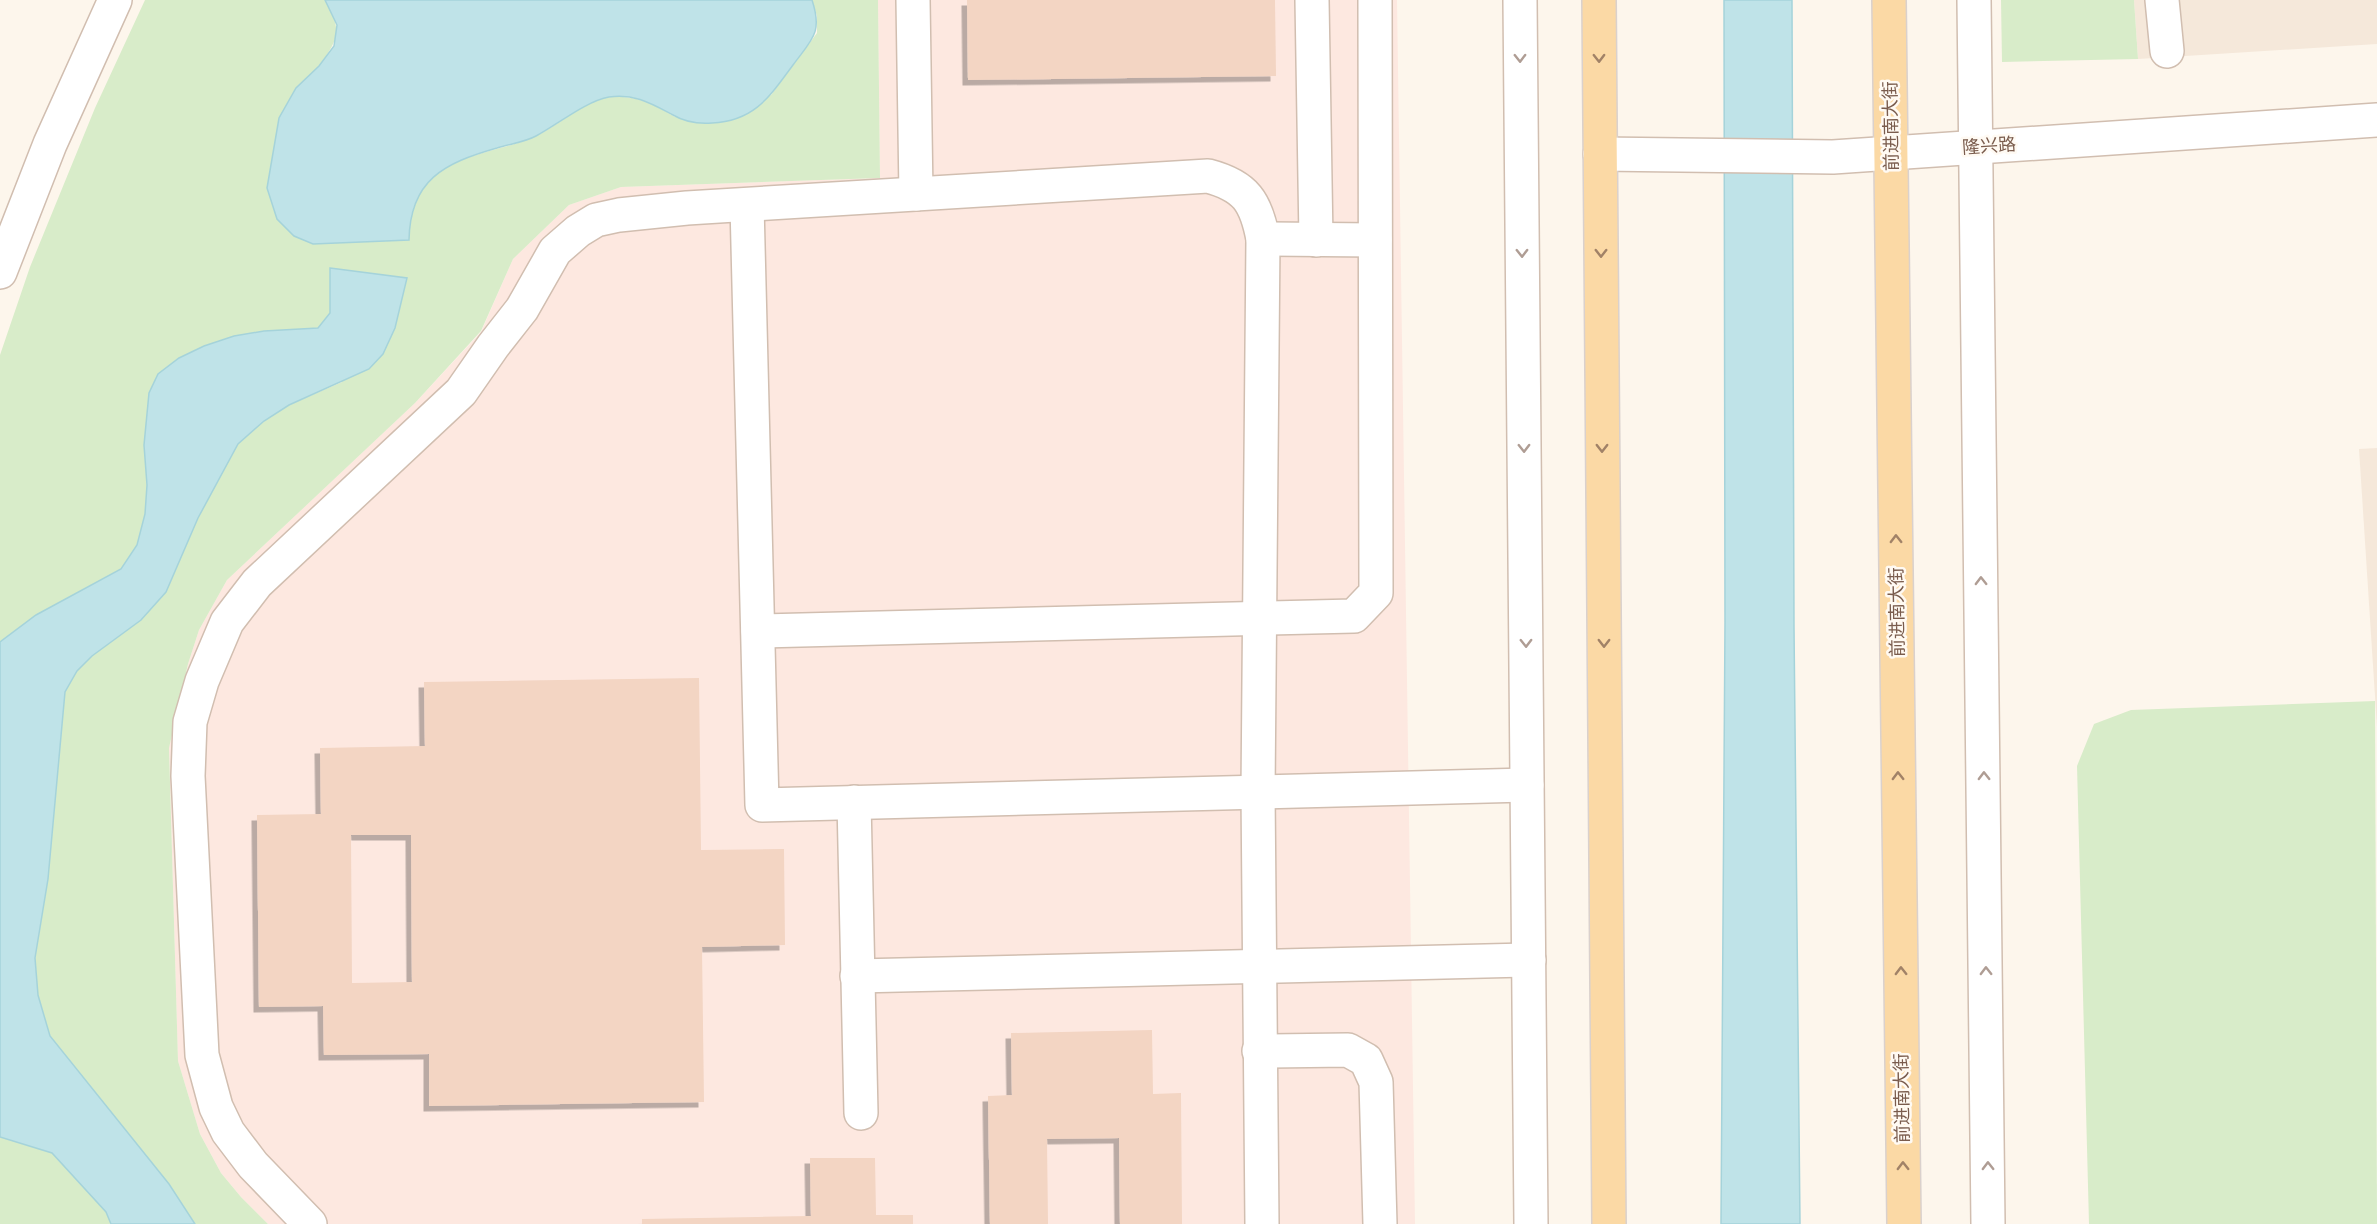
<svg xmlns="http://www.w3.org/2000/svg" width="2377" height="1224" font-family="Karla,'Noto Sans SC',sans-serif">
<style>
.residential{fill:#f5e8da}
.commercial{fill:#fde8e0}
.green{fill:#d8ecc9}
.water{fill:#bfe3e8;stroke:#a5d3da;stroke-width:1.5}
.building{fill:#f3d5c3;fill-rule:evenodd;filter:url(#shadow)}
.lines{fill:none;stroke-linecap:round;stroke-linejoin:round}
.minor-casing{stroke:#d1beb0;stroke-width:36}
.major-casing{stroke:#dad1cd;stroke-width:36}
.minor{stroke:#fff;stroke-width:33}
.major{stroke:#fbd9a5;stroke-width:33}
.oneway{stroke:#af9d94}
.oneway2{stroke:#a18267}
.labels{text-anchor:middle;stroke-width:5;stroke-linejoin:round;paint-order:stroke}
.street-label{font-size:18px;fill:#7a5c4d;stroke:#fffaf3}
</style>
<defs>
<filter id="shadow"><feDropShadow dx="-5.5" dy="5.5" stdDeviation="0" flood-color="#0004"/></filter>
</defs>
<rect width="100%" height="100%" fill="#fdf6ec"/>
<g class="residential">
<path d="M 2134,0 L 2377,0 L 2377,44 L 2138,59 Z"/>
<path d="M 2377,448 L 2377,727 L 2359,449 Z"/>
</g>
<path class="commercial" d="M 878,0 L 1397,0 L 1415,1224 L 268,1224 L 241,1197 L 221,1173 L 200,1134 L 178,1061 L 169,747 L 188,664 L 199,630 L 227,580 L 415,403 L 481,332 L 513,259 L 569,205 L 621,187 L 880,178 Z"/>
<g class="green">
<path d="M 145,0 L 325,0 C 343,30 338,40 319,66 L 409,226 C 413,208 417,189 432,177 C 465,152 498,152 534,137 C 557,127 586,99 611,97 C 636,95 654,104 675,117 L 771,95 L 817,33 L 817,16 L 812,0 L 878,0 L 880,178 L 621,187 L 569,205 L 513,259 L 481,331 L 415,403 L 227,580 L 199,630 L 188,664 L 169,748 L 178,1061 L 200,1134 L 221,1173 L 241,1197 L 268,1224 L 195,1224 L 169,1184 L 50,1036 L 38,995 L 35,958 L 48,879 L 65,692 L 77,671 L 92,656 L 141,620 L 166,592 L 198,518 L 238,444 L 264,421 L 289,405 L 342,382 L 331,298 L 330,313 L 318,328 C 263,331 229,334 179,358 L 144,445 L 147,485 L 145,514 L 137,545 L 121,569 L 36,615 L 0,642 L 0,355 L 30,267 L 95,108 Z"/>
<path d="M 2001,0 L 2134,0 L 2138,59 L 2002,62 Z"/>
<path d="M 2375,701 L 2377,1224 L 2089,1224 L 2077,766 L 2094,724 L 2131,710 Z"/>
<path d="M 0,1137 L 52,1153 L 106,1212 L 111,1224 L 0,1224 Z"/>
</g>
<g class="water">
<path d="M 325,0 L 812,0 C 823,33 812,39 793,65 C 770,96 755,121 712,123 C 699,124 685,122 673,115 C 652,104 634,93 609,97 C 586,101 557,125 536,136 C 525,142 510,144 497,148 C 444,163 410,180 409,240 L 313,244 L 294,236 L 277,219 L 267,188 L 279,118 L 296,88 L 319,66 L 334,46 L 337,25 Z"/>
<path d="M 1724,0 L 1792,0 L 1794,627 L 1800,1224 L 1721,1224 L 1725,622 Z"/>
<path d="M 330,268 L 407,278 L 395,328 L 383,354 L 369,369 L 289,405 L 264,421 L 238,444 L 198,518 L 166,592 L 141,620 L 92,656 L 77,671 L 65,692 L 48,879 L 35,958 L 38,995 L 50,1036 L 169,1184 L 195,1224 L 111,1224 L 106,1212 L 52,1153 L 0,1137 L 0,642 L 36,615 L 121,569 L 137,545 L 145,514 L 147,485 L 144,445 L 149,393 L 158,374 L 179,358 L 204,346 L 234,336 L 264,331 L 318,328 L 330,313 Z"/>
</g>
<g class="building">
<path d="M 967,0 L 1275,0 L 1276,76 L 968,80 Z"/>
<path d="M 699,678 L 701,850 L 784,849 L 785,945 L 702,947 L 704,1102 L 429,1106 L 429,1054 L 324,1055 L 323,1006 L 259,1007 L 257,815 L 321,814 L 320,748 L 425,746 L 424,682 ZM 351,835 L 411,835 L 412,982 L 352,983 Z"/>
<path d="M 1152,1030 L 1153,1094 L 1181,1093 L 1182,1224 L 1120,1224 L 1119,1138 L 1047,1139 L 1048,1224 L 990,1224 L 988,1096 L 1012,1095 L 1011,1033 Z"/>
<path d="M 810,1158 L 875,1158 L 876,1215 L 913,1215 L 913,1224 L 642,1224 L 642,1219 L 811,1216 Z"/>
</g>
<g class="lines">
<defs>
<g id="minor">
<path d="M 913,0 L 916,194"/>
<path d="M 1312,0 L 1316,240"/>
<path d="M 1520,0 L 1531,1224"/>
<path d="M 1974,0 L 1988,1224"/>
<path d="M 2162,0 L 2167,51"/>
<path d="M 1600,154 L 1833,157 L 2377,120"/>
<path d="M 747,205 L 762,805 L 1527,785"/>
<path d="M 1263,239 L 1375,240"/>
<path d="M 0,272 L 50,144 L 115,0"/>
<path d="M 758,631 L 1354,616 L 1376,593 L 1375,0"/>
<path d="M 854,802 L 861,1113"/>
<path d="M 857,976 L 1529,960"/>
<path d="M 1259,1051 L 1348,1050 L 1366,1060 L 1376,1082 L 1380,1224"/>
<path d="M 310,1224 L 253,1165 L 228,1132 L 216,1107 L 202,1055 L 188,776 L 190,722 L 202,681 L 227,622 L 257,583 L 461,392 L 493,346 L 522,309 L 555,251 L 578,231 L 596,220 L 619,215 L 687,208 L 1208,176 C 1246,186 1256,202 1263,239 L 1258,792 L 1262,1224"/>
</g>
<g id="major">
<path d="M 1599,0 L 1609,1224"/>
<path d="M 1889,0 L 1904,1224"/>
</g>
</defs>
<use href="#minor" class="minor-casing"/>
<use href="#major" class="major-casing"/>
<use href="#minor" class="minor"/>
<use href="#major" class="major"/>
</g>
<defs><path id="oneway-chevron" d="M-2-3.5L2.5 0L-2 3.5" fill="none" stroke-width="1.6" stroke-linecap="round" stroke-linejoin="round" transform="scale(1.5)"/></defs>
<g class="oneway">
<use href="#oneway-chevron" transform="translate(1520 58) rotate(89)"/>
<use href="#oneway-chevron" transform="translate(1522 253) rotate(89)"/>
<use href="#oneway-chevron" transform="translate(1524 448) rotate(89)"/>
<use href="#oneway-chevron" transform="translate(1981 581) rotate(-91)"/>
<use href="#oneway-chevron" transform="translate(1526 643) rotate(89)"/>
<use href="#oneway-chevron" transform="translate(1984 776) rotate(-91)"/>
<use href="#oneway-chevron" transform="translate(1986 971) rotate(-91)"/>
<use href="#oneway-chevron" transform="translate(1988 1166) rotate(-91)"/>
</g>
<g class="oneway2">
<use href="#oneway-chevron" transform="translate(1599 58) rotate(89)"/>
<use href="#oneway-chevron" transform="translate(1601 253) rotate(90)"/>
<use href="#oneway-chevron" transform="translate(1602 448) rotate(90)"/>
<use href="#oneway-chevron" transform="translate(1896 539) rotate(-91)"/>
<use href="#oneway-chevron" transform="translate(1604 643) rotate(90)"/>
<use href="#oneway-chevron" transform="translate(1898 776) rotate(-91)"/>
<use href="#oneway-chevron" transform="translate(1901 971) rotate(-91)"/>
<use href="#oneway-chevron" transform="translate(1903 1166) rotate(-91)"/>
</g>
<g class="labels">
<g class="street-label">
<text transform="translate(1891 126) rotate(-91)" y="6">前进南大街</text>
<text transform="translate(1989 146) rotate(-4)" y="6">隆兴路</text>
<text transform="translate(1897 612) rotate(-91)" y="6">前进南大街</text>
<text transform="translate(1902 1098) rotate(-91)" y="6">前进南大街</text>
</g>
</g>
</svg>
